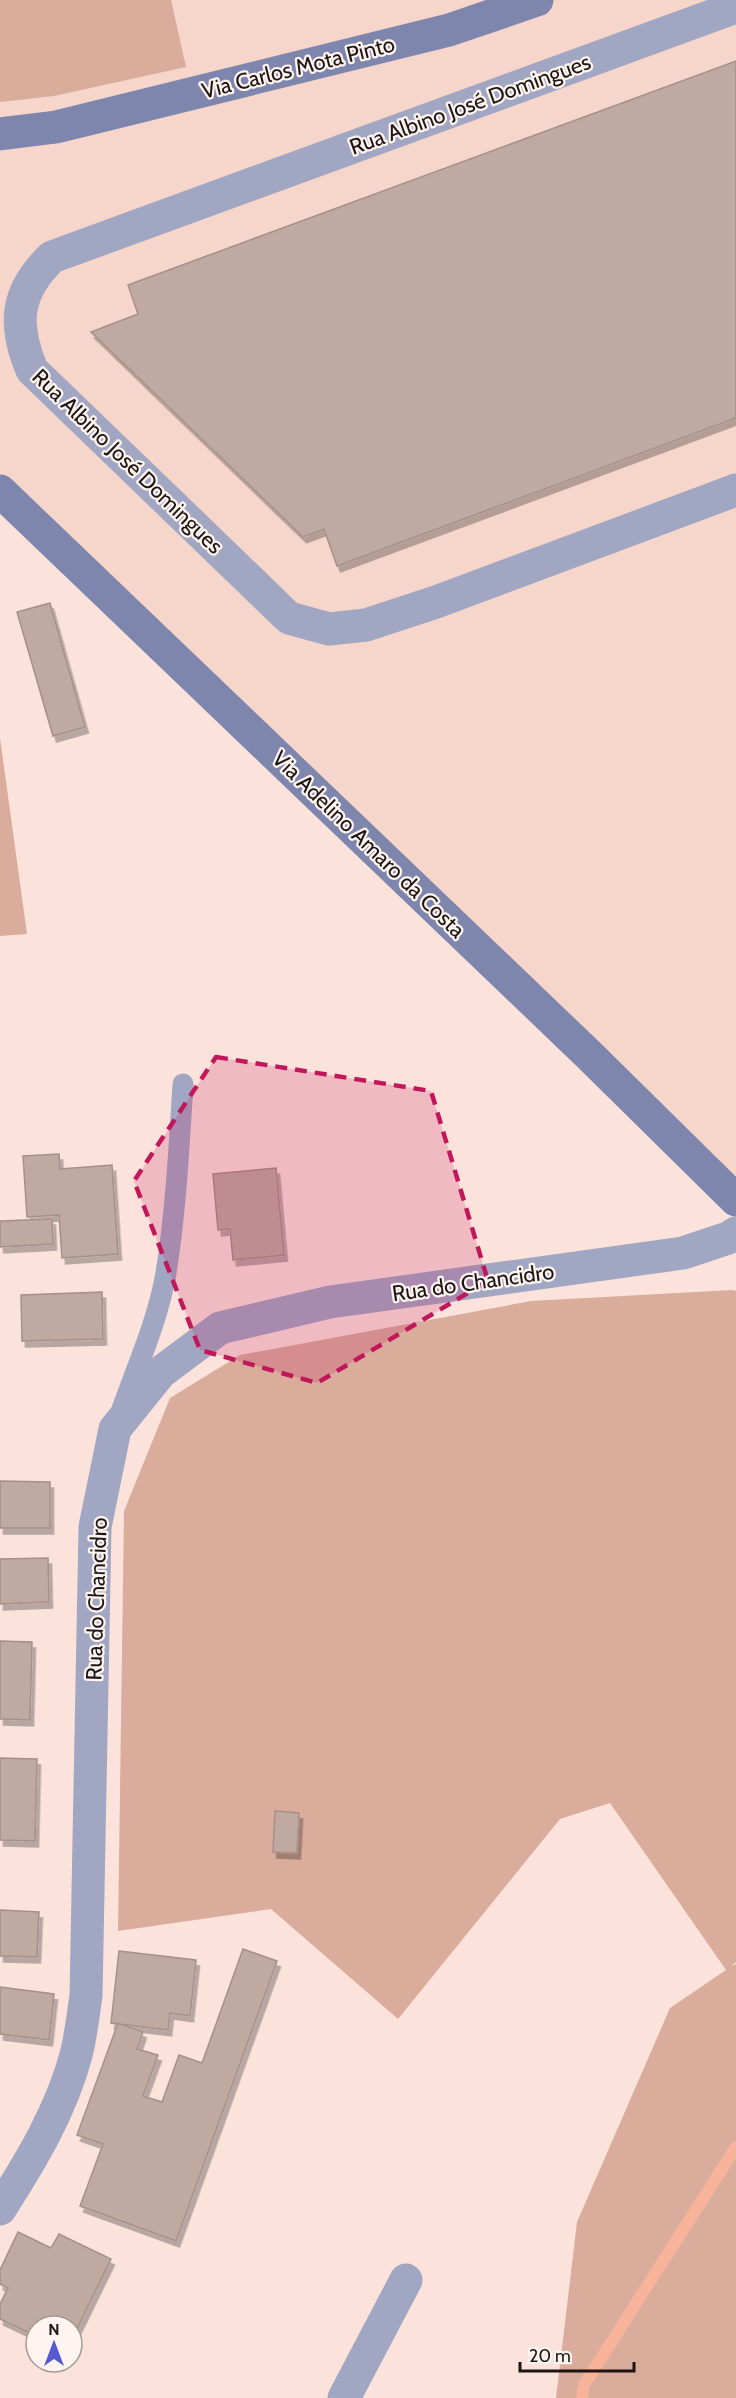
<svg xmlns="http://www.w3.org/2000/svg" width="736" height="2398" font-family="Cabin,sans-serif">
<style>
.built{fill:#f6d6cb}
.green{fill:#daac9c}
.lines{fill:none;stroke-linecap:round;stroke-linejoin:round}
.stream{stroke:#f8b39b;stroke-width:12}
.building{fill:#bfa9a1;stroke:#a69088;stroke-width:1.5;filter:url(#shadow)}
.service{stroke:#a1a7c2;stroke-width:21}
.minor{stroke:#a1a7c2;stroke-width:33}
.tertiary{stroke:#a1a7c2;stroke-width:33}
.secondary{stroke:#7f86ad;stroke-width:33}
.marked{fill:#c2185b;fill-opacity:0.2;stroke:#c2185b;stroke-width:4.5;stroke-dasharray:12 8;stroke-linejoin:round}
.labels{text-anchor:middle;stroke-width:4.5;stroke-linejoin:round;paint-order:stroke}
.street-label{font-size:22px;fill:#1d1513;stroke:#fef4f0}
</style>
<defs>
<filter id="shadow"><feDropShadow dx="3.5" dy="6" stdDeviation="0" flood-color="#0004"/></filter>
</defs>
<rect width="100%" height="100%" fill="#fbe3db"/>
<path class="built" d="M 0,0 L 736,0 L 736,1185 L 0,496 Z"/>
<g class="green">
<path d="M 0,0 L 171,0 L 186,67 L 54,96 L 0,102 Z"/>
<path d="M 0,738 L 27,934 L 0,936 Z"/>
<path d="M 732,1290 L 736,1291 L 736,1962 L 732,1966 L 736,1964 L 736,2398 L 556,2398 L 577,2222 L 670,2008 L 726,1970 L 610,1803 L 560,1819 L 398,2019 L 271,1909 L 118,1931 L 124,1511 L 170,1398 L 240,1355 L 531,1301 Z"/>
</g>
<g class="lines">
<path class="stream" d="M 582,2398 L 584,2385 L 736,2147"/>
</g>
<g class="building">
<path d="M 736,61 L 736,418 L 337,566 L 324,529 L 303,537 L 91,332 L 138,314 L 128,285 Z"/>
<path d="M 50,603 L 85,727 L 53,736 L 17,612 Z"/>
<path d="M 59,1154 L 60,1169 L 112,1165 L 118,1254 L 62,1258 L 59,1215 L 27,1217 L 23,1156 Z"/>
<path d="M 276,1168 L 284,1255 L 233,1260 L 230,1229 L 218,1230 L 213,1174 Z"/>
<path d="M 52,1219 L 53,1244 L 0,1247 L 0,1221 Z"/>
<path d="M 102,1292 L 103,1339 L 22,1341 L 21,1295 Z"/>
<path d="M 0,1481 L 50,1482 L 50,1528 L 0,1528 Z"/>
<path d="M 48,1558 L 49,1602 L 0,1604 L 0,1559 Z"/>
<path d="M 0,1641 L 32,1642 L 30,1720 L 0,1719 Z"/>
<path d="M 0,1758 L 37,1759 L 35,1841 L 0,1840 Z"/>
<path d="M 275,1811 L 299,1813 L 297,1853 L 273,1852 Z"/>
<path d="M 0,1910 L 39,1912 L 37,1957 L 0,1956 Z"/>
<path d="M 243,1949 L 277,1961 L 176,2241 L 80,2206 L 103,2144 L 77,2135 L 118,2023 L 143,2032 L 137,2049 L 158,2055 L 143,2096 L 162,2102 L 179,2055 L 202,2063 Z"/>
<path d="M 119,1951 L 196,1960 L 190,2016 L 170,2013 L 168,2030 L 111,2023 Z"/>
<path d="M 0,1987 L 54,1994 L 49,2040 L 0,2034 Z"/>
<path d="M 18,2232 L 51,2248 L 59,2234 L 111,2259 L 72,2339 L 72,2326 L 36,2326 L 36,2336 L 0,2319 L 0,2304 L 8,2288 L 0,2284 L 0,2270 Z"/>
</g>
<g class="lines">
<path class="service" d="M 122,1409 C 138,1364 158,1320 166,1273 C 176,1210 179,1147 183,1084"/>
<g class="minor">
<path d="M 736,7 L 52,257 C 15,292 13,325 32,370 L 289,618 L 329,629 L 366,625 L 436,602 L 736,490"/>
<path d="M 344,2398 L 406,2280"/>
</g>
<path class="tertiary" d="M 0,2209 C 31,2161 61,2111 76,2055 C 81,2036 83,2015 86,1996 L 95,1527 L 115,1429 L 161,1372 L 220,1328 L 330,1302 L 683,1253 L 728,1238 L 736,1233"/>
<g class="secondary">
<path d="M 0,134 L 56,127 L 449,30 L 537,0"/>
<path d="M 0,491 L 589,1055 L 736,1200"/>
</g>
</g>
<path class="marked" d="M 216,1057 L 431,1091 L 488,1281 L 317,1383 L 200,1350 L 134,1181 Z"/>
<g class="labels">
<g class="street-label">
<text transform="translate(298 67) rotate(-14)" y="8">Via Carlos Mota Pinto</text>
<text transform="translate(470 104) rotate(-20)" y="8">Rua Albino José Domingues</text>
<text transform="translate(128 461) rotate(44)" y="8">Rua Albino José Domingues</text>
<text transform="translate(369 844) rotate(44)" y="8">Via Adelino Amaro da Costa</text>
<text transform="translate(473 1282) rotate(-8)" y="8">Rua do Chancidro</text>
<text transform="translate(96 1599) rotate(-88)" y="8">Rua do Chancidro</text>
</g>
</g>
<g transform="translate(54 2344)"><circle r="28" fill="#fef4f0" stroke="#a49b98" stroke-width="1.5"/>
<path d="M0-4.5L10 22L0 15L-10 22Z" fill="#555ad1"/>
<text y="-9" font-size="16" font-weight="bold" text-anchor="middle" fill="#1d1513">N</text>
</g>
<path d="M520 2362v9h114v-9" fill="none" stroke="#1d1513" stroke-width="3"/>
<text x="529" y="2362" font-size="18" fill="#1d1513" stroke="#fef4f0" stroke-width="4.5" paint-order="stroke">20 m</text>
</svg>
